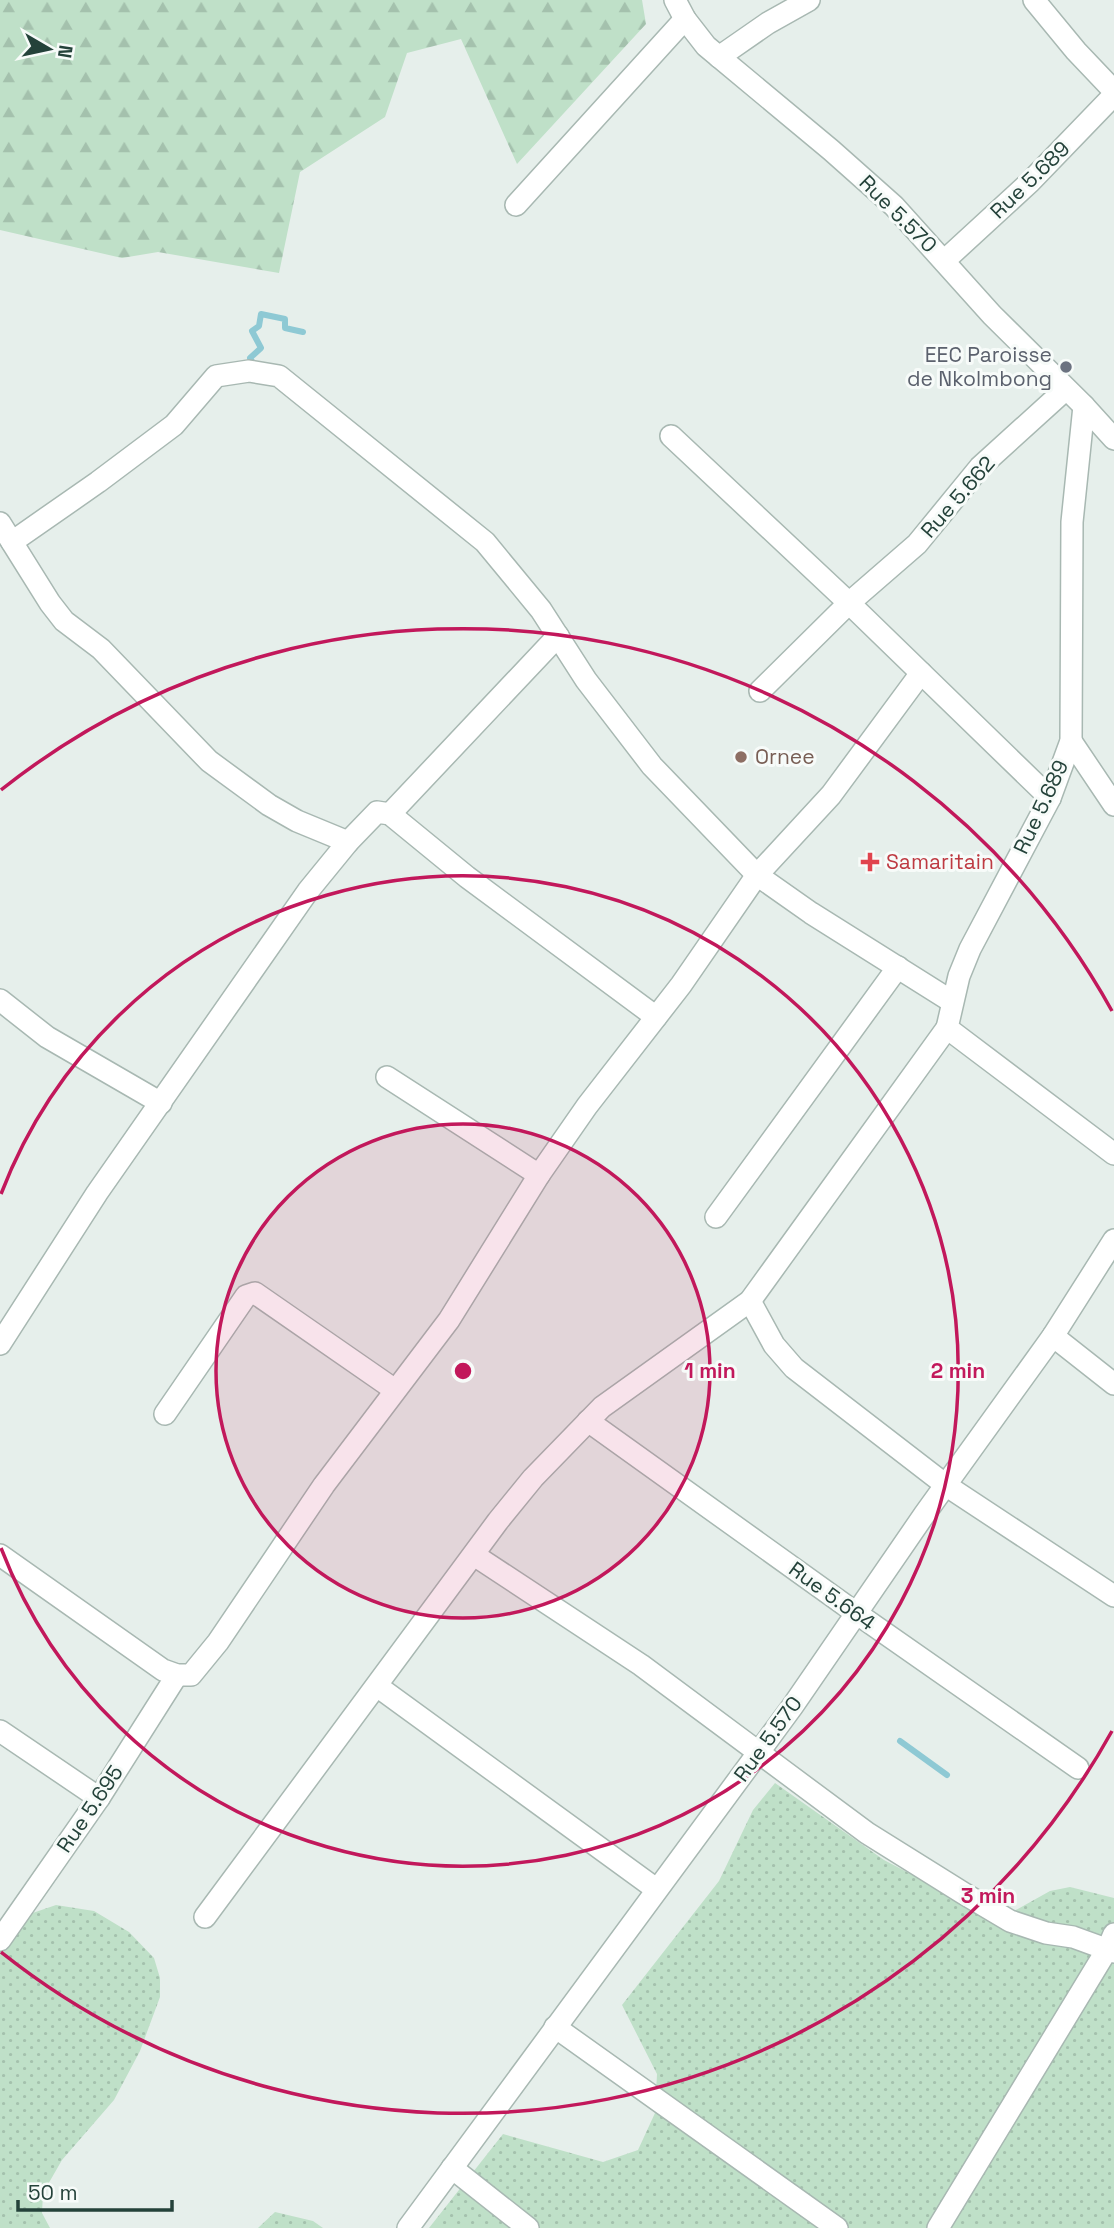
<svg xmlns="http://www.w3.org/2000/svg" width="1114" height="2228" font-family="'Space Grotesk',sans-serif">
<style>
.grass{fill:url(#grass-dots)}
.forest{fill:url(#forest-firs)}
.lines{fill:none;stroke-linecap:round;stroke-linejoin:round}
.stream{stroke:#8ec9d4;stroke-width:6}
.minor-casing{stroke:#a8b8b2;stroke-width:24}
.minor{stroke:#fff;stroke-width:21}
.ring{fill:none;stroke:#c2185b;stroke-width:3.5}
.worship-dot{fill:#6b7280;stroke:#f7fbf9;stroke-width:2.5}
.education-dot{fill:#8d6e63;stroke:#f7fbf9;stroke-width:2.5}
.health-dot{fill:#e0444e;stroke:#f7fbf9;stroke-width:2.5}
.labels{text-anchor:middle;stroke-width:6;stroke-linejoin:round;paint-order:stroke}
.street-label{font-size:21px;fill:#24423a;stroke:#f7fbf9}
.worship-label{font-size:21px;fill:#5b616d;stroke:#f7fbf9;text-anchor:end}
.education-label{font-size:21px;fill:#785e54;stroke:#f7fbf9;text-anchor:start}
.health-label{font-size:21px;fill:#be3a42;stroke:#f7fbf9;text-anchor:start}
.centre{fill:#c2185b;stroke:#f7fbf9;stroke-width:3.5}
.ring-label{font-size:21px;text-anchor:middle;font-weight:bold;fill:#c2185b;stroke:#f7fbf9;stroke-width:6;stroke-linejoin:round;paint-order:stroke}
</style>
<defs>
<pattern id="grass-dots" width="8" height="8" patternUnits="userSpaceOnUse" patternTransform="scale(1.75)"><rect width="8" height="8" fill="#bfe0c8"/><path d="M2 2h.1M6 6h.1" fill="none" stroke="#a4c1ad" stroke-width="1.8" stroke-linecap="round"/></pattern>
<pattern id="forest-firs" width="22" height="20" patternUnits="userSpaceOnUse" patternTransform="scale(1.75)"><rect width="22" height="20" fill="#bfe0c8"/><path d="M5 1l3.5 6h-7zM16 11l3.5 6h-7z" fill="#a4c1ad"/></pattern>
</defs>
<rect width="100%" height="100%" fill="#e6efeb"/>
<g class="grass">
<path d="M 775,1783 L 884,1860 L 983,1912 L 1014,1911 L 1050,1891 L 1070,1887 L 1114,1898 L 1114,2228 L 429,2228 L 503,2134 L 603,2162 L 638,2150 L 655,2113 L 657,2074 L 622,2005 L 719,1881 L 753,1810 Z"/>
<path d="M 56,1905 L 94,1911 L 129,1932 L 154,1958 L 160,1978 L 160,1997 L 140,2051 L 114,2100 L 62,2160 L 43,2193 L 42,2213 L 50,2228 L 0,2228 L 0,1932 L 18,1918 Z"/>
<path d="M 275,2212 L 313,2221 L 323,2228 L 258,2228 Z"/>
</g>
<path class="forest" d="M 0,0 L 642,0 L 646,24 L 517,164 L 461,39 L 407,53 L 385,117 L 300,172 L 279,273 L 158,252 L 122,258 L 0,230 Z"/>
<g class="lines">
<g class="stream">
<path d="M 254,365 L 250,358 L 261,348 L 252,331 L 259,326 L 261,314 L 285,319 L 285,328 L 303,332"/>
<path d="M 900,1741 L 947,1775"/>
</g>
<defs>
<g id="minor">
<path d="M 675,0 L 685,19 L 706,46 L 831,150 L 894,206 L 992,315 L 1084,406 L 1114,439"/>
<path d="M 1034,0 L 1076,51 L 1114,91"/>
<path d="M 719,57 L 768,23 L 809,0"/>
<path d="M 516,205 L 685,19"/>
<path d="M 944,261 L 1030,182 L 1114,95"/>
<path d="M 1084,406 L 1072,522 L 1071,741 L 1050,798 L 970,949 L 959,976 L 947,1028 L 1114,1154"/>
<path d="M 671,436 L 849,603 L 1050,798"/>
<path d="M 0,523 L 50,603 L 64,621 L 101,649 L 209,761 L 269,805 L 297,821 L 348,842"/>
<path d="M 12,542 L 98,482 L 174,425 L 216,376 L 249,371 L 279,376 L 485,542 L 541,610 L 586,680 L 652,766 L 757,875 L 811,913 L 951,1001"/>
<path d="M 760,691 L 849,603 L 917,544 L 980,467 L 1066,389"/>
<path d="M 1071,741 L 1114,805"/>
<path d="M 390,814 L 558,636"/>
<path d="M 0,1000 L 47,1037 L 161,1103"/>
<path d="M 387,1077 L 539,1175"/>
<path d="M 716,1217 L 898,967"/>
<path d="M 750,1301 L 774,1345 L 794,1368 L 947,1486 L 1114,1596"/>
<path d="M 1053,1336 L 1114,1384"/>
<path d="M 0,1344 L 97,1193 L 308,891 L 348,842 L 377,812 L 390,814 L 467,877 L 656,1017"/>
<path d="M 165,1414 L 246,1296 L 255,1293 L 395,1390"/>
<path d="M 588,1421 L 856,1613 L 1078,1768"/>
<path d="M 0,1555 L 163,1670 L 177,1675 L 191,1675 L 218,1642 L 324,1485 L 449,1320 L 539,1175 L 587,1106 L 681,985 L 757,875 L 831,795 L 921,673"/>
<path d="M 474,1555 L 641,1665 L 867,1833 L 963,1893 L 1010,1921 L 1046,1933 L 1073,1937 L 1114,1952"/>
<path d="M 377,1686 L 656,1889"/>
<path d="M 0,1731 L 99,1798"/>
<path d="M 205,1917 L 498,1521 L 533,1478 L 602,1407 L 750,1301 L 947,1028"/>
<path d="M 0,1940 L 99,1798 L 177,1675"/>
<path d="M 555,2027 L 837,2228"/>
<path d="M 452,2168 L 528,2228"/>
<path d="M 408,2228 L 792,1707 L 924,1515 L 1053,1336 L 1114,1240"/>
<path d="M 938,2228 L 1108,1948 L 1114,1934"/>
</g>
</defs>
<use href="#minor" class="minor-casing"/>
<use href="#minor" class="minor"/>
</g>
<circle cx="463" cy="1371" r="247" fill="#c2185b" fill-opacity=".12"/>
<g class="ring">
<circle cx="463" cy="1371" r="247"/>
<path d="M1 1194A495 495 0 1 1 1 1548"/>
<path d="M1112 1731A742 742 0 0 1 1 1952M1 790A742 742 0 0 1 1112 1011"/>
</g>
<circle class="worship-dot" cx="1066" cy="367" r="7"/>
<circle class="education-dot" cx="741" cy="757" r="7"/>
<path class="health-dot" d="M866.5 851.5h7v7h7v7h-7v7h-7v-7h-7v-7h7z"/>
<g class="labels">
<g class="street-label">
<text transform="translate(1030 180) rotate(-44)" y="7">Rue 5.689</text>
<text transform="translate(898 214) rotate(45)" y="7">Rue 5.570</text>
<text transform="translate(958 497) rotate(-49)" y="7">Rue 5.662</text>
<text transform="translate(1041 807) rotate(-65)" y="7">Rue 5.689</text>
<text transform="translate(832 1596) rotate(36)" y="7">Rue 5.664</text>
<text transform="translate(768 1739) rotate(-54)" y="7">Rue 5.570</text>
<text transform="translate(90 1809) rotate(-56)" y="7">Rue 5.695</text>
</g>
<g class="worship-label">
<text x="1052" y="362">EEC Paroisse<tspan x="1052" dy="24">de Nkolmbong</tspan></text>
</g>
<g class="education-label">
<text x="755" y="764">Ornee</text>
</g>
<g class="health-label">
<text x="886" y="869">Samaritain</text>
</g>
</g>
<circle cx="463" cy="1371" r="10" class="centre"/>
<g class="ring-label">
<text x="710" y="1378">1 min</text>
<text x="958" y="1378">2 min</text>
<text x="988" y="1903">3 min</text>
</g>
<g transform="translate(49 49) rotate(99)" stroke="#f7fbf9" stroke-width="5" paint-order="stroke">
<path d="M0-5L12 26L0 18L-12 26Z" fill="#24423a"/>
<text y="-10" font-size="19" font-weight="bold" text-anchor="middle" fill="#24423a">N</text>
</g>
<path d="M18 2200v10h154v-10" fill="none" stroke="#24423a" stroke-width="3.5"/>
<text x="28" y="2200" font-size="21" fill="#24423a" stroke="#f7fbf9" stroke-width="5" paint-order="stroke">50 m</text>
</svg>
